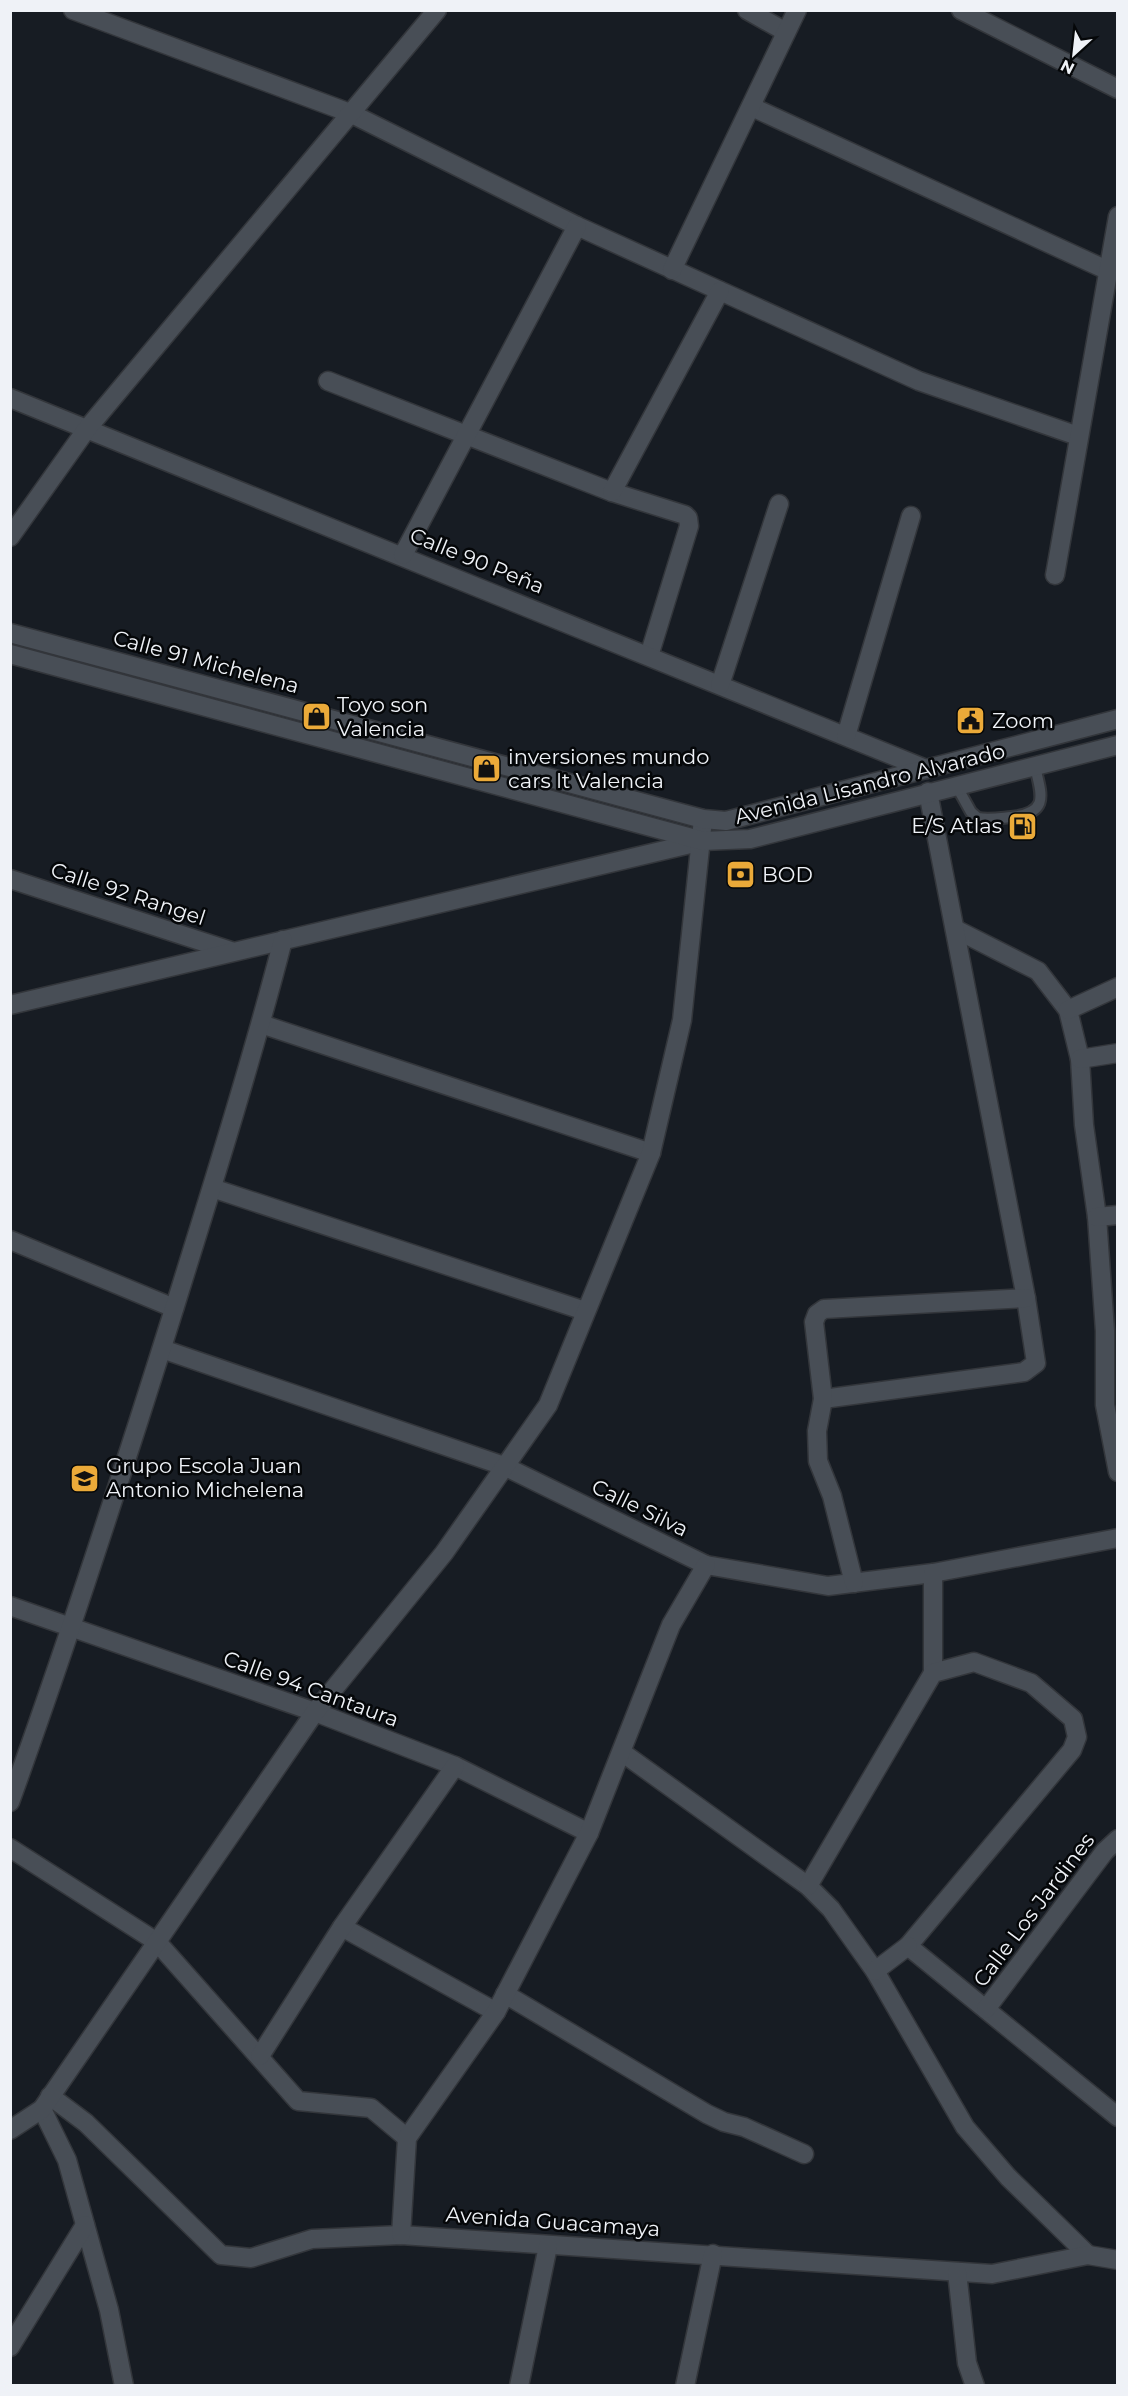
<svg xmlns="http://www.w3.org/2000/svg" width="1128" height="2396" font-family="Montserrat,sans-serif">
<style>
.lines{fill:none;stroke-linecap:round;stroke-linejoin:round}
.lane-casing{stroke:#33363b;stroke-width:14}
.street-casing{stroke:#33363b;stroke-width:21}
.secondary-casing{stroke:#33363b;stroke-width:21}
.lane{stroke:#484e56;stroke-width:10}
.street{stroke:#484e56;stroke-width:18}
.secondary{stroke:#484e56;stroke-width:18}
.labels{text-anchor:middle;stroke-width:5;stroke-linejoin:round;paint-order:stroke}
.street-label{font-size:21px;fill:#eff2f7;stroke:#050709}
.poi-label{font-size:21px;fill:#eff2f7;stroke:#050709;text-anchor:start}
</style>
<rect width="100%" height="100%" fill="#171c23"/>
<g class="lines">
<defs>
<path id="lane" d="M 956,785 L 971,812 L 978,818 C 989,820 1000,818 1011,817 C 1049,813 1042,796 1035,767"/>
<g id="street">
<path d="M 73,10 L 350,113 L 577,226 L 919,381 L 1078,436"/>
<path d="M 747,10 L 786,32"/>
<path d="M 961,10 L 1118,89"/>
<path d="M 752,107 L 1109,271"/>
<path d="M 672,270 L 797,10"/>
<path d="M 328,381 L 612,492 L 685,515 L 688,518 L 689,526 L 649,656"/>
<path d="M 10,398 L 926,769"/>
<path d="M 612,492 L 720,291"/>
<path d="M 10,537 L 86,430 L 437,10"/>
<path d="M 403,555 L 577,226"/>
<path d="M 1055,575 L 1118,216"/>
<path d="M 720,685 L 779,504"/>
<path d="M 846,736 L 911,516"/>
<path d="M 10,879 L 231,951"/>
<path d="M 955,929 L 1038,971 L 1068,1010 L 1080,1059 L 1084,1125 L 1097,1217 L 1105,1331 L 1105,1405 L 1118,1472"/>
<path d="M 10,1005 L 703,841"/>
<path d="M 1068,1010 L 1118,987"/>
<path d="M 261,1024 L 651,1153"/>
<path d="M 1080,1059 L 1118,1053"/>
<path d="M 212,1188 L 585,1311"/>
<path d="M 1097,1217 L 1118,1215"/>
<path d="M 10,1240 L 174,1308"/>
<path d="M 162,1349 L 504,1466 L 706,1565 L 828,1586 L 933,1573 L 1118,1538"/>
<path d="M 823,1399 L 1024,1372 L 1036,1363 L 1026,1298 L 928,792"/>
<path d="M 854,1583 L 832,1496 L 818,1461 L 817,1431 L 823,1399 L 814,1322 L 817,1314 L 824,1309 L 1026,1298"/>
<path d="M 10,1606 L 315,1712 L 455,1766 L 589,1833"/>
<path d="M 933,1673 L 933,1573"/>
<path d="M 623,1753 L 808,1886 L 831,1909 L 875,1971 L 965,2127 L 1008,2177 L 1088,2255"/>
<path d="M 10,1802 C 69,1638 123,1472 175,1306 C 213,1184 251,1063 283,940"/>
<path d="M 10,1848 L 157,1942 L 298,2101 L 371,2108 L 407,2138"/>
<path d="M 808,1886 L 933,1673 L 974,1662 L 1031,1683 L 1073,1719 L 1077,1737 L 1072,1750 L 908,1946 L 1118,2117"/>
<path d="M 342,1927 L 496,2012"/>
<path d="M 875,1971 L 908,1946"/>
<path d="M 505,1994 L 707,2114 L 724,2122 L 744,2127 L 804,2154"/>
<path d="M 986,2009 L 1105,1851 L 1118,1839"/>
<path d="M 260,2056 L 342,1927 L 455,1766"/>
<path d="M 50,2096 L 86,2123 L 221,2255 L 251,2258 L 312,2239 L 401,2235 L 992,2274 L 1088,2255 L 1118,2260"/>
<path d="M 42,2109 L 67,2160 L 109,2310 L 124,2386"/>
<path d="M 10,2130 L 42,2109 L 315,1712 L 444,1553 L 548,1405 L 651,1153 L 682,1020 L 703,819"/>
<path d="M 401,2235 L 407,2138 L 496,2012 L 589,1833 L 671,1625 L 706,1565"/>
<path d="M 957,2272 L 967,2363 L 975,2386"/>
<path d="M 10,2347 L 85,2225"/>
<path d="M 519,2386 L 548,2246"/>
<path d="M 685,2386 L 713,2254"/>
</g>
<g id="secondary">
<path d="M 10,633 L 703,819 L 726,821 L 1118,719"/>
<path d="M 10,654 L 703,841 L 750,839 L 1118,745"/>
</g>
</defs>
<use href="#lane" class="lane-casing"/>
<use href="#street" class="street-casing"/>
<use href="#secondary" class="secondary-casing"/>
<use href="#lane" class="lane"/>
<use href="#street" class="street"/>
<use href="#secondary" class="secondary"/>
</g>
<defs>
<symbol id="shop-square" viewBox="-11 -11 22 22"><rect x="-9" y="-9" width="18" height="18" rx="4" fill="#ebaa39" stroke="#050709"/><path d="M-5-2.5h2.3a2.7 3.5 0 0 1 5.4 0H5L5.5 6h-11ZM-1.5-2.5h3a1.5 2.3 0 0 0-3 0Z" fill="#111"/></symbol>
<symbol id="civic-square" viewBox="-11 -11 22 22"><rect x="-9" y="-9" width="18" height="18" rx="4" fill="#ebaa39" stroke="#050709"/><path d="M-.6-6.5H3V-4.5H.6V-3L4-1V1h2V6H-6V1h2V-1L-.6-3ZM-1.2 2.5V6h2.4V2.5Z" fill="#111"/></symbol>
<symbol id="fuel-square" viewBox="-11 -11 22 22"><rect x="-9" y="-9" width="18" height="18" rx="4" fill="#ebaa39" stroke="#050709"/><path d="M-5.5-6h7V0h2V4h1.3V-2.5L3-4.5l.8-.8L6-3V5H2.5V1h-1V6h-7ZM-4.2-4.7v3.2H.2V-4.7Z" fill="#111"/></symbol>
<symbol id="bank-square" viewBox="-11 -11 22 22"><rect x="-9" y="-9" width="18" height="18" rx="4" fill="#ebaa39" stroke="#050709"/><path d="M-6-4H6V4H-6ZM0-2.3a2.3 2.3 0 1 0 0 4.6a2.3 2.3 0 1 0 0-4.6Z" fill="#111"/></symbol>
<symbol id="school-square" viewBox="-11 -11 22 22"><rect x="-9" y="-9" width="18" height="18" rx="4" fill="#ebaa39" stroke="#050709"/><path d="M0-5L7-2L0 1L-7-2ZM-4 1L0 2.5L4 1V4Q0 6-4 4Z" fill="#111"/></symbol>
</defs>
<g fill-rule="evenodd">
<use href="#shop-square" x="300" y="700" width="33" height="33"/>
<use href="#civic-square" x="954" y="704" width="33" height="33"/>
<use href="#shop-square" x="470" y="752" width="33" height="33"/>
<use href="#fuel-square" x="1006" y="810" width="33" height="33"/>
<use href="#bank-square" x="724" y="858" width="33" height="33"/>
<use href="#school-square" x="68" y="1462" width="33" height="33"/>
</g>
<g class="labels">
<g class="street-label">
<text transform="translate(477 561) rotate(22)" y="7">Calle 90 Peña</text>
<text transform="translate(206 662) rotate(15)" y="7">Calle 91 Michelena</text>
<text transform="translate(870 784) rotate(-14)" y="7">Avenida Lisandro Alvarado</text>
<text transform="translate(128 894) rotate(18)" y="7">Calle 92 Rangel</text>
<text transform="translate(640 1508) rotate(26)" y="7">Calle Silva</text>
<text transform="translate(311 1689) rotate(20)" y="7">Calle 94 Cantaura</text>
<text transform="translate(1034 1910) rotate(-53)" y="7">Calle Los Jardines</text>
<text transform="translate(553 2222) rotate(4)" y="7">Avenida Guacamaya</text>
</g>
<g class="poi-label">
<text x="337" y="712">Toyo son<tspan x="337" dy="24">Valencia</tspan></text>
<text x="992" y="728">Zoom</text>
<text x="508" y="764">inversiones mundo<tspan x="508" dy="24">cars lt Valencia</tspan></text>
<text x="1002" y="833" text-anchor="end">E/S Atlas</text>
<text x="762" y="882">BOD</text>
<text x="106" y="1473">Grupo Escola Juan<tspan x="106" dy="24">Antonio Michelena</tspan></text>
</g>
</g>
<rect width="1128" height="2396" fill="none" stroke="#eff2f7" stroke-width="24"/>
<g transform="translate(1074 54) rotate(207)" stroke="#050709" stroke-width="4.5" paint-order="stroke">
<path d="M0-4.5L10 22L0 15L-10 22Z" fill="#eff2f7"/>
<text y="-9" font-size="16" font-weight="bold" text-anchor="middle" fill="#eff2f7">N</text>
</g>
</svg>
